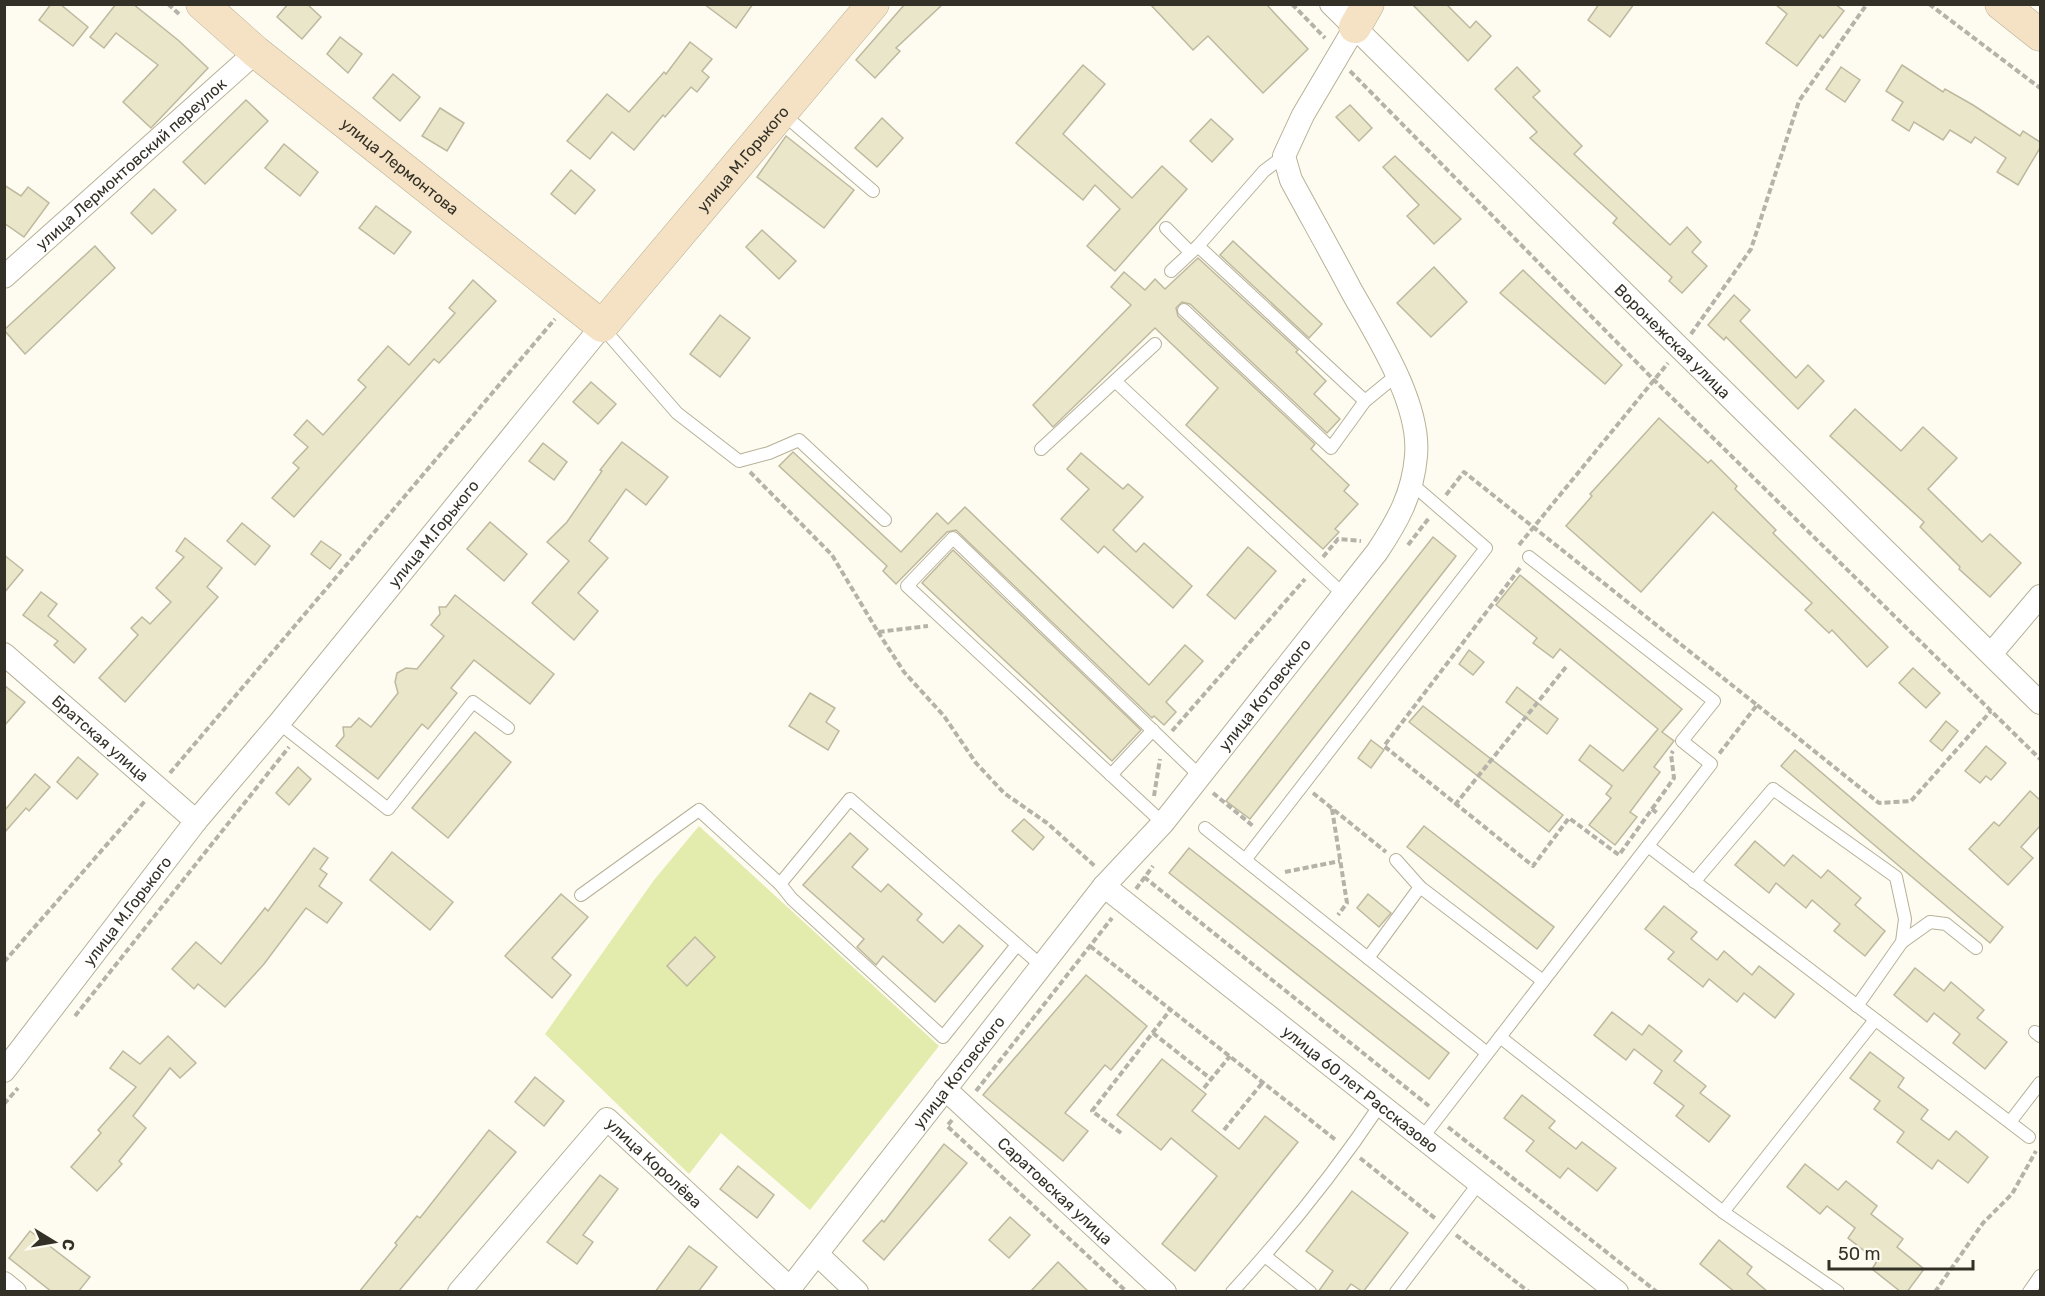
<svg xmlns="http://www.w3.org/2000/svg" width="2045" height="1296" font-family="Rubik,sans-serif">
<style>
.green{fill:#e3ebad}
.building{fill:#eae6ca;stroke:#beb99e;stroke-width:1.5}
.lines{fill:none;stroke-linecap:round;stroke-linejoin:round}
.lane-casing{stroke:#b6b197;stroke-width:14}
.street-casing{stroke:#b6b197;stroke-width:24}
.secondary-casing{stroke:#b6b197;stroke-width:33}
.path{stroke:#b5b3a9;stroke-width:4;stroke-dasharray:6 3;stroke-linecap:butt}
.lane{stroke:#fff;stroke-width:12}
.street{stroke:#fff;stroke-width:22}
.secondary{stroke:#f5e1c3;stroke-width:32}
.labels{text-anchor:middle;stroke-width:6;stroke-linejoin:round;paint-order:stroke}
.street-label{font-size:16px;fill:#333127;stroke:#fefcf1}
</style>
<rect width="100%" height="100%" fill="#fefcf1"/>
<path class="green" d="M 699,826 L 939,1046 L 810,1210 L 721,1133 L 689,1174 L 545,1034 L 654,880 Z"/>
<g class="building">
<path d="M 51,4 L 60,4 L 88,27 L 73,46 L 39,20 Z"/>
<path d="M 116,4 L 133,4 L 178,40 L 208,68 L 151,128 L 123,102 L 158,65 L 116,33 L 104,48 L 90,37 Z"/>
<path d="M 288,4 L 307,4 L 321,17 L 302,39 L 277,17 Z"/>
<path d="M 704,4 L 753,4 L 736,28 Z"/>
<path d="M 905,4 L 943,4 L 896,48 L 900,51 L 875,78 L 856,60 Z"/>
<path d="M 1150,4 L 1266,4 L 1308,49 L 1263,93 L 1208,36 L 1193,50 Z"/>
<path d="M 1412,4 L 1446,4 L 1470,28 L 1476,21 L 1491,36 L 1468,61 Z"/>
<path d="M 1599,4 L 1634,4 L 1610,37 L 1588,20 Z"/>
<path d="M 1775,4 L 1835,4 L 1844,11 L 1823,38 L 1820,35 L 1797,66 L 1766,43 L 1787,14 Z"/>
<path d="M 340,37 L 362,54 L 348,73 L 327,54 Z"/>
<path d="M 690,42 L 712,59 L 702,71 L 709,77 L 697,92 L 691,87 L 665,117 L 663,115 L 634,150 L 612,132 L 590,159 L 567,141 L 607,94 L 629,112 L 664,72 L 666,74 Z"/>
<path d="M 1083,65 L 1105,84 L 1063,134 L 1132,198 L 1162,166 L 1187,189 L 1115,271 L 1087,246 L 1120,209 L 1095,185 L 1083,200 L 1016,143 Z"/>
<path d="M 1902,65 L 1943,92 L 1945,89 L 1973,105 L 2020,136 L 2023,131 L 2040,142 L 2040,148 L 2018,185 L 1997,172 L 2006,158 L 1975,137 L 1971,143 L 1950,130 L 1943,140 L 1914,122 L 1909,131 L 1892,120 L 1903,102 L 1886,91 Z"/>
<path d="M 1517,67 L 1540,91 L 1533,97 L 1582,146 L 1574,154 L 1670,245 L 1687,227 L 1701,242 L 1692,252 L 1707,266 L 1682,293 L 1669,281 L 1672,277 L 1613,223 L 1617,218 L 1530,138 L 1537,132 L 1495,89 Z"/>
<path d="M 1841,67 L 1860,80 L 1845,102 L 1826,89 Z"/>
<path d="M 393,74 L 420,97 L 400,121 L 373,98 Z"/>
<path d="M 246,100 L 268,121 L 205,184 L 183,162 Z"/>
<path d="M 1350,105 L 1372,128 L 1359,141 L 1336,117 Z"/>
<path d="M 440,108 L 464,123 L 447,151 L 422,136 Z"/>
<path d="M 882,118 L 903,138 L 877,167 L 855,148 Z"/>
<path d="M 1211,119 L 1233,139 L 1212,162 L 1190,141 Z"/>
<path d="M 786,136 L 854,190 L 824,228 L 757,177 Z"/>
<path d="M 284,144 L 318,172 L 300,196 L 265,168 Z"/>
<path d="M 1395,156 L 1461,219 L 1434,244 L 1407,216 L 1419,205 L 1383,167 Z"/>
<path d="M 571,170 L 595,190 L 575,214 L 551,194 Z"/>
<path d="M 4,185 L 21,196 L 28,187 L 49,203 L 24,237 L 4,223 Z"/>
<path d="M 154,189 L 176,210 L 152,234 L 131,213 Z"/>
<path d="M 376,206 L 411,232 L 394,254 L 359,228 Z"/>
<path d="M 762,230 L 796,261 L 779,279 L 746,247 Z"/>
<path d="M 1233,241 L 1322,324 L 1309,338 L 1220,255 Z"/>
<path d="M 95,246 L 115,268 L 25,354 L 4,330 Z"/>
<path d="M 1198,258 L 1298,350 L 1296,352 L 1326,381 L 1314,394 L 1340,419 L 1327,433 L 1190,304 L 1182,302 L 1176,308 L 1178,316 L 1315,444 L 1311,449 L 1349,485 L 1344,491 L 1358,504 L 1335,529 L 1339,532 L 1323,549 L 1186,425 L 1218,388 L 1155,328 L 1053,427 L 1033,405 L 1131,305 L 1111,287 L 1124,272 L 1145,290 L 1155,279 L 1165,289 Z"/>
<path d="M 1434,267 L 1467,302 L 1431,337 L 1397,303 Z"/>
<path d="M 1523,270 L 1622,365 L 1605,384 L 1500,293 Z"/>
<path d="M 473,280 L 496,301 L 439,363 L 434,359 L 294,517 L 272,498 L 299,468 L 293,463 L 308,447 L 294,435 L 307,420 L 323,435 L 366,387 L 358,380 L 388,346 L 409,365 L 455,313 L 449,308 Z"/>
<path d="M 1734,295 L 1750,310 L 1740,321 L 1796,378 L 1808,365 L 1824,381 L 1798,409 L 1726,337 L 1724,340 L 1708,325 Z"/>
<path d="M 720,315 L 750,338 L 720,377 L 690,354 Z"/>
<path d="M 591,382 L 616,404 L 598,424 L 573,402 Z"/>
<path d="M 1855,409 L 1901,451 L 1923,427 L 1957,458 L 1928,489 L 1982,542 L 1990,534 L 2021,563 L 1990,597 L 1959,569 L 1960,567 L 1920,527 L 1924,522 L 1830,436 Z"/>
<path d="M 1659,418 L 1708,463 L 1711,460 L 1737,486 L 1735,489 L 1776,530 L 1773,533 L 1888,647 L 1867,667 L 1832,630 L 1829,633 L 1805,610 L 1812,603 L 1713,512 L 1641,592 L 1566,526 L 1592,496 L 1590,494 Z"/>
<path d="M 622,442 L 668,477 L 646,505 L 626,489 L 589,541 L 608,558 L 578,593 L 598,611 L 574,640 L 532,603 L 569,561 L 547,542 L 567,522 L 602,471 L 600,470 Z"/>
<path d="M 543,443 L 567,462 L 554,480 L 529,461 Z"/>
<path d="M 793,452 L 901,552 L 937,513 L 948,524 L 965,507 L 1149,685 L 1185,645 L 1203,661 L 1166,702 L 1176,712 L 1164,725 L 1154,716 L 1152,718 L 956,530 L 947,532 L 896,584 L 883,571 L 887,566 L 779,466 Z"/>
<path d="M 1081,453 L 1123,489 L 1128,484 L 1143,497 L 1113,530 L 1136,552 L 1144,543 L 1192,586 L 1173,608 L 1104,546 L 1098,553 L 1061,519 L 1089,489 L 1067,469 Z"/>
<path d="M 490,522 L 527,554 L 504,581 L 467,549 Z"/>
<path d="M 242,523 L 270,546 L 255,565 L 227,541 Z"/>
<path d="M 1433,537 L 1456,556 L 1250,819 L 1226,801 Z"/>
<path d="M 185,538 L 222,568 L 207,587 L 218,597 L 125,702 L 99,678 L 138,635 L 131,628 L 142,617 L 150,624 L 171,602 L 156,588 L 184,557 L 176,551 Z"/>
<path d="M 321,541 L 341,555 L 330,569 L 311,554 Z"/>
<path d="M 1248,547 L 1276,571 L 1235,619 L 1207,595 Z"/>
<path d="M 953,550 L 1141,730 L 1112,761 L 922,583 Z"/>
<path d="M 4,555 L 23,570 L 4,593 Z"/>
<path d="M 1520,575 L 1682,709 L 1662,732 L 1674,741 L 1654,767 L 1660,772 L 1630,812 L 1637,817 L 1615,845 L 1589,825 L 1611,798 L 1606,794 L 1612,786 L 1579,760 L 1590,745 L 1623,771 L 1658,729 L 1560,649 L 1553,658 L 1533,643 L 1537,638 L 1496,605 Z"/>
<path d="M 41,592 L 57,604 L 48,616 L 86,649 L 74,663 L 54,645 L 58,641 L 23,615 Z"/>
<path d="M 455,595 L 554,674 L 530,704 L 474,660 L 451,688 L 457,693 L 428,729 L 422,724 L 378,779 L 336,746 L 344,736 L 343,727 L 351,727 L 359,718 L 371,727 L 398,693 L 395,682 L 397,673 L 406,668 L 417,669 L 444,636 L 431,625 L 440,614 L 439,607 L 446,607 Z"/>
<path d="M 1469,650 L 1484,662 L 1473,675 L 1459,664 Z"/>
<path d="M 1913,668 L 1940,693 L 1926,708 L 1899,683 Z"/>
<path d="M 4,685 L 25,702 L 4,726 Z"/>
<path d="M 1517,687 L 1558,719 L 1547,734 L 1506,702 Z"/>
<path d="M 810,693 L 835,708 L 826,722 L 839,731 L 828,750 L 789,726 Z"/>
<path d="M 1423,706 L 1563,815 L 1549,832 L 1409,722 Z"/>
<path d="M 1946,721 L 1958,731 L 1942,751 L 1930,741 Z"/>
<path d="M 475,732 L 511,762 L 448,838 L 412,808 Z"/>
<path d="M 1371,740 L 1384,750 L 1371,768 L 1358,758 Z"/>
<path d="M 1986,746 L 2006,763 L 1991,780 L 1986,776 L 1980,783 L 1965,771 Z"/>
<path d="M 1795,750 L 2003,927 L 1990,943 L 1781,766 Z"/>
<path d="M 78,757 L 98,774 L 77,799 L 57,782 Z"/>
<path d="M 298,767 L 311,779 L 289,805 L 276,793 Z"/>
<path d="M 35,774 L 50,787 L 29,811 L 26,808 L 4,833 L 4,811 Z"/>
<path d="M 2030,791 L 2040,800 L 2040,826 L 2021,847 L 2033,858 L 2008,885 L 1969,849 L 1994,822 L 1999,826 Z"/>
<path d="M 1024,819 L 1044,837 L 1033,850 L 1012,831 Z"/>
<path d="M 1424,826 L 1554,927 L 1537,949 L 1407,847 Z"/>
<path d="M 850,833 L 868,849 L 852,867 L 881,892 L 888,884 L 922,914 L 917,920 L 943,943 L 959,925 L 983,946 L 935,1002 L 883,956 L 876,965 L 857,947 L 864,939 L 803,885 Z"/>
<path d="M 1755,841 L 1784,866 L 1793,855 L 1821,878 L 1828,870 L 1861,898 L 1855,905 L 1885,931 L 1865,956 L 1834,931 L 1840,924 L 1812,900 L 1806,908 L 1776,883 L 1769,893 L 1735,865 Z"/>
<path d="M 314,848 L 328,858 L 320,869 L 327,874 L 319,886 L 342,903 L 327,923 L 306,908 L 264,964 L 225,1007 L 198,984 L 194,989 L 172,969 L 196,942 L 221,964 L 265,908 L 268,911 Z"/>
<path d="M 1189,848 L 1449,1053 L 1429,1079 L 1169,873 Z"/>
<path d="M 392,852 L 453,902 L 430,930 L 370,880 Z"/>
<path d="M 561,894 L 588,917 L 552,958 L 571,975 L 552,998 L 505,956 Z"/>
<path d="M 1368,894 L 1391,913 L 1379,927 L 1357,908 Z"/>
<path d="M 1664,906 L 1697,932 L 1691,939 L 1717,960 L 1724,951 L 1752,975 L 1759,966 L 1794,994 L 1775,1018 L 1744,993 L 1737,1002 L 1709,979 L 1703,987 L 1668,959 L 1674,952 L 1645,929 Z"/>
<path d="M 695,937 L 715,957 L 687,986 L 667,966 Z"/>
<path d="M 1915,968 L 1944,991 L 1951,982 L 1984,1010 L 1977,1018 L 2007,1042 L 1985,1069 L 1953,1043 L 1960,1034 L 1934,1013 L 1927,1022 L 1894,995 Z"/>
<path d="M 1086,975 L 1147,1026 L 1111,1070 L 1105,1065 L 1065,1113 L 1088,1131 L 1063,1161 L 983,1095 Z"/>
<path d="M 1612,1012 L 1642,1035 L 1649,1025 L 1682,1051 L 1674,1061 L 1706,1086 L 1700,1093 L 1730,1116 L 1709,1142 L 1676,1116 L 1684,1106 L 1654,1083 L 1662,1071 L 1634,1049 L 1626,1060 L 1594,1035 Z"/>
<path d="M 168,1036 L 196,1063 L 180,1078 L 170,1068 L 133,1116 L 146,1128 L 119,1161 L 122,1164 L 97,1191 L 71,1167 L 101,1133 L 98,1130 L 136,1087 L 110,1068 L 123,1051 L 140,1064 Z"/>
<path d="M 1870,1052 L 1904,1078 L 1898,1087 L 1928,1110 L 1921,1119 L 1949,1140 L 1956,1131 L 1988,1157 L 1968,1183 L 1938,1160 L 1932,1169 L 1897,1142 L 1904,1132 L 1874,1109 L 1880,1101 L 1850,1078 Z"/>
<path d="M 1162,1059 L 1206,1094 L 1192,1111 L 1239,1149 L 1265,1116 L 1298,1142 L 1195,1271 L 1162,1244 L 1217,1176 L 1171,1138 L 1161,1150 L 1117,1115 Z"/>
<path d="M 535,1077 L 564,1101 L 544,1126 L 515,1102 Z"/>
<path d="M 1522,1095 L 1555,1121 L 1549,1128 L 1576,1149 L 1582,1142 L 1616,1168 L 1597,1191 L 1568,1168 L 1560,1178 L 1526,1151 L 1534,1141 L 1504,1118 Z"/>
<path d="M 489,1130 L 516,1152 L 398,1292 L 359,1292 L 397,1245 L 395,1243 L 417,1216 L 420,1218 Z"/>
<path d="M 944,1144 L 967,1163 L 884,1260 L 863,1241 L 882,1220 L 884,1222 Z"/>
<path d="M 1805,1164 L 1838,1190 L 1846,1181 L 1877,1206 L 1871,1214 L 1903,1239 L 1897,1247 L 1924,1269 L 1907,1292 L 1901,1292 L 1872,1269 L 1877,1261 L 1848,1238 L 1855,1228 L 1827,1206 L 1820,1214 L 1787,1187 Z"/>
<path d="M 738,1166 L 774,1195 L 757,1218 L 720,1189 Z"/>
<path d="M 600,1175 L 618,1189 L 583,1235 L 593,1242 L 577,1264 L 547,1242 Z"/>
<path d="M 1352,1191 L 1408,1233 L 1363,1292 L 1351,1284 L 1345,1292 L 1318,1292 L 1333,1271 L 1306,1251 Z"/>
<path d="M 1010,1217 L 1030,1235 L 1009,1258 L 989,1240 Z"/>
<path d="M 30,1231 L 90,1277 L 78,1292 L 52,1292 L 9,1258 Z"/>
<path d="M 1719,1240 L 1752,1267 L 1747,1274 L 1768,1292 L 1735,1292 L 1700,1264 Z"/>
<path d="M 689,1246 L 717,1267 L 698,1292 L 655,1292 Z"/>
<path d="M 1058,1262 L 1089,1292 L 1030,1292 Z"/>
</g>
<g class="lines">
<defs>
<g id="lane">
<path d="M 783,114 L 873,191"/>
<path d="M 1166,228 L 1190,252"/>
<path d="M 1198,246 L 1365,401"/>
<path d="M 1171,271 L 1198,246 L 1264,171 L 1284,156"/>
<path d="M 1184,310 L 1331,448 L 1365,401 L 1398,374"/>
<path d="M 602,327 L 677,413 L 739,461 L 769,453 L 799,440 L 885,520"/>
<path d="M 1115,381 L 1343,594"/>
<path d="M 1041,449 L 1155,344"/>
<path d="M 279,723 L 388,809 L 473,702 L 508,728"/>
<path d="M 1111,775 L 1153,730"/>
<path d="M 1163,823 L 907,586 L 953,538 L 1200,776"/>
<path d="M 1205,828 L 1487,1053"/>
<path d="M 1648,846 L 2029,1137"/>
<path d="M 1245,860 L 1486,548 L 1412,484"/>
<path d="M 1396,860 L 1420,887 L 1543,981"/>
<path d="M 1694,882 L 1773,789 L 1896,877 L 1905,919 L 1902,942 L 1857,1006"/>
<path d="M 581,895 L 699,810 L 780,884"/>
<path d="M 1902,942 L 1930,922 L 1946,924 L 1976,948"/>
<path d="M 1017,945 L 943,1037 L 792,899 L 780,884 L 850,799 L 1043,967"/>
<path d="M 1368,958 L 1420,887"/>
<path d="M 2035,1032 L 2040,1036"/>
<path d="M 1500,1037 L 1723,1212 L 1838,1292"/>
<path d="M 2010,1122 L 2040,1083"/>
<path d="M 1422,1138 L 1711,764 L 1682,741 L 1714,701 L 1529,557"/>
<path d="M 1723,1212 L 1875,1020"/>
<path d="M 1265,1256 L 1310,1292"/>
<path d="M 1232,1292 C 1286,1233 1336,1171 1380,1105"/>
<path d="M 1396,1292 L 1479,1183"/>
<path d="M 2029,1292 L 2040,1276"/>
</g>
<g id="street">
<path id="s1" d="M 1331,4 L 2040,703"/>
<path id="s2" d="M 4,277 L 256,52"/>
<path id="s3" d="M 4,654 L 196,821"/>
<path d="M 1991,654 L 2040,596"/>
<path id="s4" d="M 1104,886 L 1617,1292"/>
<path id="s5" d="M 4,1071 L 196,821 L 279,723 L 602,326"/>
<path id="s6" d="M 945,1089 L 1165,1292"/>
<path d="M 817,1254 L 857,1292"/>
<path d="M 4,1283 L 15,1292"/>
<path id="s7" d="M 459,1292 L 607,1119 L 790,1288"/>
<path id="s8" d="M 787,1292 L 1104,886 L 1163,823 L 1377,552 C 1397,522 1413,494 1416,456 C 1421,404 1377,336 1352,292 C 1332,254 1311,217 1291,180 L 1284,156 L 1303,115 L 1355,27"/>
</g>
<g id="secondary">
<path id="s9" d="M 202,4 L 256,52 L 602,326 L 873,4"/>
<path d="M 2001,4 L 2040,35"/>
<path d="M 1355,27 L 1368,4"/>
</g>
</defs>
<use href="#lane" class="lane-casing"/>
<use href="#street" class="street-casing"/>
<use href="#secondary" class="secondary-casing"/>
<g class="path">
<path d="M 168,4 L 179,14"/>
<path d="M 1292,4 L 1325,38"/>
<path d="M 1929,4 L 2040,88"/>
<path d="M 1350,71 L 1654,380 L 2040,759"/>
<path d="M 1691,334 L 1751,249 L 1799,101 L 1867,4"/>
<path d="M 750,472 L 832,555 L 878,632 L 928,626"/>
<path d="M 1446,495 L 1464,472 L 1757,705 L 1719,754"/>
<path d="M 1408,545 L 1429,518"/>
<path d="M 1519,545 L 1668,363"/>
<path d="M 1323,557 L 1338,539 L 1361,541"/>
<path d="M 1520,568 L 1384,746 L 1533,866 L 1569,818 L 1619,855 L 1652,809 L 1657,813"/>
<path d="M 878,632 L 904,672 L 944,716 L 976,763 L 1004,793 L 1047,823 L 1096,867"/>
<path d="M 1757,705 L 1879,803 L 1911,801 L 1991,711"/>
<path d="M 1172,731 L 1305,579"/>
<path d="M 170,773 L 555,319"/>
<path d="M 1213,793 L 1253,826"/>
<path d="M 1313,793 L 1386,852"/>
<path d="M 1154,796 L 1160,759"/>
<path d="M 1455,805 L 1566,667"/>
<path d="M 1332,809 L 1347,903 L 1338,915"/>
<path d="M 1652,809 L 1674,778 L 1671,754 L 1673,751"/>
<path d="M 1285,872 L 1340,861"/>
<path d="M 1144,877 L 1429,1106"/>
<path d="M 1136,889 L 1153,866"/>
<path d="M 1090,946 L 1337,1141"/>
<path d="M 4,962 L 145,801"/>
<path d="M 75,1016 L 289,747"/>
<path d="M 1153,1033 L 1211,1079"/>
<path d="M 1204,1088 L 1230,1056"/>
<path d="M 976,1091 L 1112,918"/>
<path d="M 4,1104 L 18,1088"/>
<path d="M 952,1120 L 947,1126 L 1127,1292"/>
<path d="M 1448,1127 L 1657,1292"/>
<path d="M 1224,1130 L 1263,1082"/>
<path d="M 1121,1133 L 1092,1111 L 1171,1009"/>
<path d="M 1360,1158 L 1436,1219"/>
<path d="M 1456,1235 L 1529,1292"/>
<path d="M 1935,1292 L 1983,1223 L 2012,1194 L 2036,1151"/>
</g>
<use href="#lane" class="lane"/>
<use href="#street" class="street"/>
<use href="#secondary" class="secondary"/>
</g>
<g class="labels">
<g class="street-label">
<text dy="6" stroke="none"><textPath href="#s9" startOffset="732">улица М.Горького</textPath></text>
<text dy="6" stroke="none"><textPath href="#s2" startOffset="170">улица Лермонтовский переулок</textPath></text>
<text dy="6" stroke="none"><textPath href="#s9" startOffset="256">улица Лермонтова</textPath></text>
<text dy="6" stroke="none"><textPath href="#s1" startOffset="480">Воронежская улица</textPath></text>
<text dy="6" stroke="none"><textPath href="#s5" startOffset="688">улица М.Горького</textPath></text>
<text dy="6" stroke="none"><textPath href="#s8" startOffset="765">улица Котовского</textPath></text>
<text dy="6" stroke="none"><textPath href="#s3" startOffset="128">Братская улица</textPath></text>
<text dy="6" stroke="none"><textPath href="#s5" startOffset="202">улица М.Горького</textPath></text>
<text dy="6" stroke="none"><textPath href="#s8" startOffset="279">улица Котовского</textPath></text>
<text dy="6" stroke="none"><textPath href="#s4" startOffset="327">улица 60 лет Рассказово</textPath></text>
<text dy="6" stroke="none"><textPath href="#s7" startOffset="292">улица Королёва</textPath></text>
<text dy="6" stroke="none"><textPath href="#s6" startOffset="150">Саратовская улица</textPath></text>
</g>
</g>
<rect width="2045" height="1296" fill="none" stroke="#333127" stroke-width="12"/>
<g transform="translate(54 1242) rotate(101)" stroke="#fefcf1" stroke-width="4.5" paint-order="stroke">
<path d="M0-4.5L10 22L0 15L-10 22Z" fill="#333127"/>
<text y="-9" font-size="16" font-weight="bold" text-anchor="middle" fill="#333127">С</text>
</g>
<path d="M1829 1260v9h144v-9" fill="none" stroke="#333127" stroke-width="3"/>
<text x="1838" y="1260" font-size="18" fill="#333127" stroke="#fefcf1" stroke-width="4.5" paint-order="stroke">50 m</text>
</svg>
